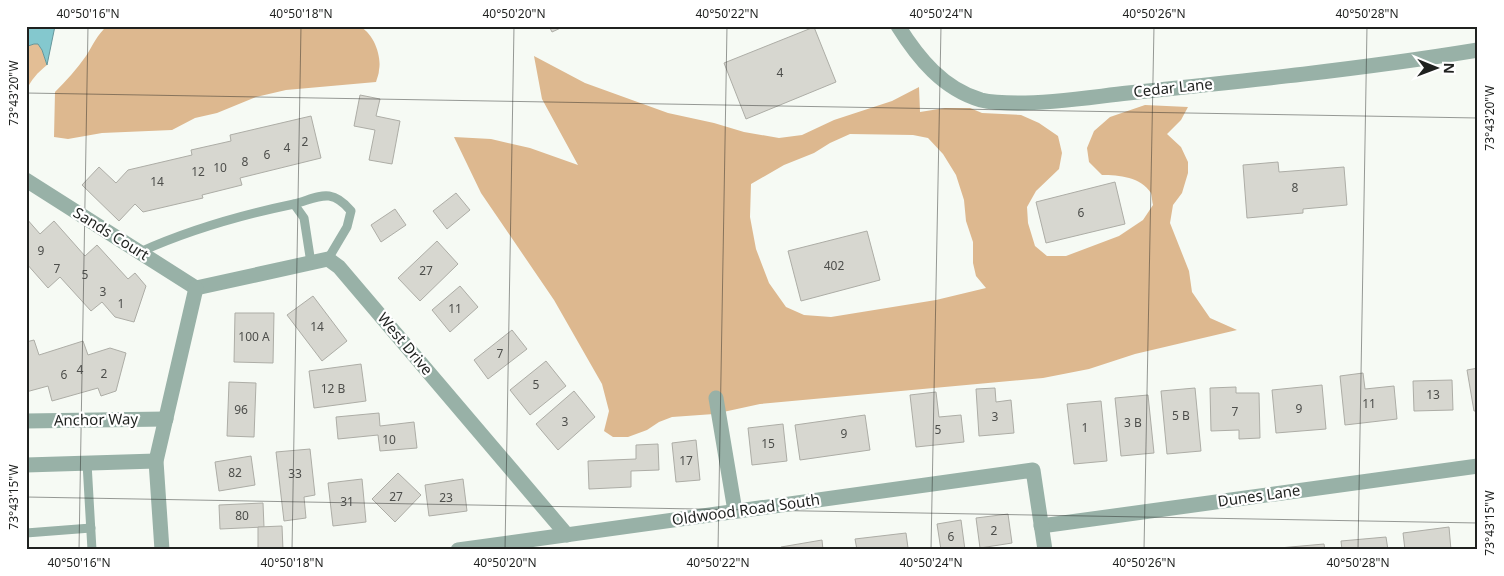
<svg xmlns="http://www.w3.org/2000/svg" width="1504" height="576" font-family="'Noto Sans',sans-serif">
<style>
.green{fill:#e3be95}
.forest{fill:#ddb88f;fill-rule:evenodd}
.water{fill:#84c8ce;stroke:#66969a}
.building{fill:#d7d7d0;stroke:#adada6}
.lines{fill:none;stroke-linecap:round;stroke-linejoin:round}
.service{stroke:#98b1a7;stroke-width:9}
.minor{stroke:#98b1a7;stroke-width:15}
.ticks{fill:none;stroke:#1f211f;stroke-width:1;stroke-opacity:0.45}
.labels{text-anchor:middle;stroke-width:4.5;stroke-linejoin:round;paint-order:stroke}
.number-label{font-size:12px;fill:#4d4e4b}
.street-label{font-size:15px;fill:#1f211f;stroke:#fff}
.neatline{fill:none;stroke:#1f211f;stroke-width:2}
.ticks-label{font-size:12px;text-anchor:middle;fill:#1f211f}
</style>
<rect width="100%" height="100%" fill="#f6faf4"/>
<path class="green" d="M 34,44 L 38,44 L 42,50 L 47,65 C 37,73 31,80 26,91 L 26,50 L 28,46 Z"/>
<g class="forest">
<path d="M 107,26 L 358,26 C 373,31 382,56 379,70 C 379,74 377,78 376,82 L 286,90 L 256,97 L 217,113 L 195,118 L 172,130 L 102,133 L 68,139 L 54,137 L 55,92 C 66,81 77,69 86,56 C 93,45 97,35 107,26 Z"/>
<path d="M 534,56 L 585,83 L 668,113 L 714,123 L 744,132 L 779,138 L 802,135 L 834,120 L 892,101 L 919,87 L 920,112 L 945,108 L 970,108 L 982,113 L 1021,115 L 1039,123 L 1058,136 L 1062,153 L 1059,169 L 1036,191 L 1027,207 L 1028,223 L 1035,246 L 1047,256 L 1066,256 L 1119,236 L 1143,220 L 1153,205 C 1152,202 1152,196 1151,193 C 1141,177 1119,175 1102,175 L 1089,162 L 1087,148 L 1094,131 L 1110,117 L 1145,105 L 1188,107 L 1181,120 L 1167,134 L 1181,147 L 1188,162 L 1188,173 L 1182,193 L 1173,205 L 1170,223 L 1189,271 L 1192,292 L 1210,318 L 1237,330 L 1135,354 L 1089,369 L 1043,378 L 760,404 L 714,414 L 672,417 L 659,422 L 647,430 L 628,437 L 613,437 L 604,431 L 609,411 L 602,384 L 554,300 L 481,193 L 454,137 L 491,139 L 530,148 L 578,165 L 542,99 ZM 850,134 L 913,135 L 928,138 L 943,154 L 956,175 L 964,200 L 966,221 L 973,242 L 973,263 L 976,276 L 986,288 L 936,300 L 831,317 L 804,315 L 786,307 L 769,283 L 756,249 L 750,217 L 751,184 L 784,165 L 814,153 L 830,143 Z"/>
</g>
<path class="water" d="M 26,26 L 55,26 L 47,65 L 42,50 L 38,44 L 34,44 L 28,46 L 26,50 Z"/>
<g class="building">
<path d="M 549,26 L 565,26 L 552,32 Z"/>
<path d="M 814,27 L 836,82 L 746,119 L 724,63 Z"/>
<path d="M 360,95 L 380,99 L 376,116 L 400,121 L 392,164 L 369,160 L 375,130 L 354,126 Z"/>
<path d="M 311,116 L 321,158 L 240,178 L 242,185 L 202,195 L 203,198 L 143,212 L 135,204 L 119,221 L 82,185 L 99,167 L 116,183 L 128,170 L 192,155 L 191,150 L 231,141 L 230,135 Z"/>
<path d="M 1278,162 L 1279,172 L 1344,167 L 1347,205 L 1303,209 L 1303,213 L 1247,218 L 1243,165 Z"/>
<path d="M 1115,182 L 1125,224 L 1046,243 L 1036,202 Z"/>
<path d="M 456,193 L 470,210 L 447,229 L 433,211 Z"/>
<path d="M 395,209 L 406,225 L 381,242 L 371,225 Z"/>
<path d="M 26,218 L 40,234 L 54,221 L 85,256 L 97,245 L 128,279 L 135,273 L 146,286 L 134,322 L 115,317 L 102,302 L 91,311 L 60,277 L 48,288 L 26,263 Z"/>
<path d="M 867,231 L 880,280 L 801,301 L 788,251 Z"/>
<path d="M 437,241 L 458,264 L 420,301 L 398,278 Z"/>
<path d="M 460,286 L 478,307 L 450,332 L 432,310 Z"/>
<path d="M 313,296 L 347,341 L 322,361 L 287,315 Z"/>
<path d="M 235,313 L 274,313 L 273,363 L 234,362 Z"/>
<path d="M 512,330 L 527,349 L 488,379 L 474,360 Z"/>
<path d="M 34,340 L 39,355 L 83,341 L 88,355 L 110,348 L 126,353 L 116,391 L 101,396 L 98,388 L 52,401 L 48,386 L 26,392 L 26,342 Z"/>
<path d="M 546,361 L 566,386 L 530,415 L 510,390 Z"/>
<path d="M 361,364 L 366,401 L 314,408 L 309,371 Z"/>
<path d="M 1478,368 L 1478,411 L 1474,411 L 1467,370 Z"/>
<path d="M 1363,373 L 1365,389 L 1394,386 L 1397,419 L 1345,425 L 1340,376 Z"/>
<path d="M 1452,380 L 1453,410 L 1414,411 L 1413,381 Z"/>
<path d="M 229,382 L 256,383 L 254,437 L 227,436 Z"/>
<path d="M 1322,385 L 1326,429 L 1276,433 L 1272,390 Z"/>
<path d="M 1236,387 L 1236,393 L 1259,393 L 1260,438 L 1239,439 L 1239,430 L 1211,431 L 1210,388 Z"/>
<path d="M 995,388 L 996,402 L 1011,400 L 1014,433 L 979,436 L 976,389 Z"/>
<path d="M 1195,388 L 1201,451 L 1167,454 L 1161,391 Z"/>
<path d="M 574,391 L 595,417 L 558,450 L 536,424 Z"/>
<path d="M 936,392 L 939,417 L 961,415 L 964,442 L 916,447 L 910,395 Z"/>
<path d="M 1148,395 L 1154,453 L 1121,456 L 1115,398 Z"/>
<path d="M 1101,401 L 1107,461 L 1074,464 L 1067,404 Z"/>
<path d="M 379,413 L 380,426 L 414,422 L 417,448 L 380,451 L 378,435 L 338,439 L 336,417 Z"/>
<path d="M 865,415 L 870,450 L 800,460 L 795,425 Z"/>
<path d="M 783,424 L 787,461 L 752,465 L 748,428 Z"/>
<path d="M 696,440 L 700,480 L 676,482 L 672,443 Z"/>
<path d="M 658,444 L 659,470 L 631,471 L 631,487 L 589,489 L 588,461 L 636,459 L 636,445 Z"/>
<path d="M 310,449 L 315,495 L 304,497 L 306,518 L 284,521 L 276,452 Z"/>
<path d="M 251,456 L 255,485 L 219,491 L 215,462 Z"/>
<path d="M 398,473 L 421,495 L 395,522 L 372,499 Z"/>
<path d="M 362,479 L 366,522 L 333,526 L 328,483 Z"/>
<path d="M 463,479 L 467,511 L 429,516 L 425,485 Z"/>
<path d="M 263,503 L 264,527 L 220,529 L 219,505 Z"/>
<path d="M 1008,514 L 1012,543 L 980,548 L 976,518 Z"/>
<path d="M 961,520 L 965,550 L 941,550 L 937,524 Z"/>
<path d="M 282,526 L 283,550 L 258,550 L 258,527 Z"/>
<path d="M 1449,527 L 1451,550 L 1405,550 L 1403,533 Z"/>
<path d="M 906,533 L 908,548 L 857,550 L 855,539 Z"/>
<path d="M 1386,537 L 1388,550 L 1342,550 L 1341,541 Z"/>
<path d="M 822,540 L 823,550 L 782,550 L 781,547 Z"/>
<path d="M 1324,544 L 1325,550 L 1279,550 L 1279,548 Z"/>
</g>
<g class="lines">
<g class="service">
<path d="M 294,204 C 320,197 331,187 351,211 L 347,227 L 328,259"/>
<path d="M 140,252 C 189,230 241,215 294,204 L 304,218 L 311,263"/>
<path d="M 87,463 L 92,550"/>
<path d="M 26,533 L 91,528"/>
</g>
<g class="minor">
<path d="M 898,26 C 918,58 943,89 981,100 C 993,103 1006,103 1018,103 C 1055,103 1092,97 1128,93 C 1245,81 1362,69 1478,50"/>
<path d="M 26,180 L 196,288"/>
<path d="M 196,288 L 328,259 L 339,267 L 567,535"/>
<path d="M 716,398 L 735,511"/>
<path d="M 26,421 L 166,419"/>
<path d="M 26,465 L 156,461"/>
<path d="M 1041,526 L 1478,466"/>
<path d="M 162,550 L 156,461 L 196,288"/>
<path d="M 458,550 L 1033,470 L 1045,550"/>
</g>
</g>
<path class="ticks" d="M 26,93 L 1478,118M 26,497 L 1478,523M 79,550 L 88,26M 292,550 L 301,26M 505,550 L 514,26M 718,550 L 727,26M 931,550 L 941,26M 1144,550 L 1154,26M 1358,550 L 1367,26"/>
<g class="labels">
<g class="number-label">
<text x="780" y="77">4</text>
<text x="305" y="146">2</text>
<text x="287" y="152">4</text>
<text x="267" y="159">6</text>
<text x="245" y="166">8</text>
<text x="220" y="172">10</text>
<text x="198" y="176">12</text>
<text x="157" y="186">14</text>
<text x="1295" y="192">8</text>
<text x="1081" y="217">6</text>
<text x="41" y="255">9</text>
<text x="834" y="270">402</text>
<text x="57" y="273">7</text>
<text x="426" y="275">27</text>
<text x="85" y="279">5</text>
<text x="103" y="296">3</text>
<text x="121" y="308">1</text>
<text x="455" y="313">11</text>
<text x="317" y="331">14</text>
<text x="254" y="341">100 A</text>
<text x="500" y="358">7</text>
<text x="80" y="374">4</text>
<text x="104" y="378">2</text>
<text x="64" y="379">6</text>
<text x="536" y="389">5</text>
<text x="333" y="393">12 B</text>
<text x="1433" y="399">13</text>
<text x="1369" y="408">11</text>
<text x="1299" y="413">9</text>
<text x="241" y="414">96</text>
<text x="1235" y="416">7</text>
<text x="1181" y="420">5 B</text>
<text x="995" y="421">3</text>
<text x="565" y="426">3</text>
<text x="1133" y="427">3 B</text>
<text x="1085" y="432">1</text>
<text x="938" y="434">5</text>
<text x="844" y="438">9</text>
<text x="389" y="444">10</text>
<text x="768" y="448">15</text>
<text x="686" y="465">17</text>
<text x="235" y="477">82</text>
<text x="295" y="478">33</text>
<text x="396" y="501">27</text>
<text x="446" y="502">23</text>
<text x="347" y="506">31</text>
<text x="242" y="520">80</text>
<text x="994" y="535">2</text>
<text x="951" y="541">6</text>
</g>
<g class="street-label">
<text transform="translate(1173 88) rotate(-6)" y="5">Cedar Lane</text>
<text transform="translate(111 234) rotate(32)" y="5">Sands Court</text>
<text transform="translate(405 344) rotate(50)" y="5">West Drive</text>
<text transform="translate(96 420) rotate(-1)" y="5">Anchor Way</text>
<text transform="translate(1259 496) rotate(-8)" y="5">Dunes Lane</text>
<text transform="translate(746 510) rotate(-8)" y="5">Oldwood Road South</text>
</g>
</g>
<rect width="1504" height="576" fill="none" stroke="#ffffff" stroke-width="55"/>
<g transform="translate(1436 68) rotate(91)" stroke="#ffffff" stroke-width="4" paint-order="stroke">
<path d="M0-4L9 19L0 12L-9 19Z" fill="#1f211f"/>
<text y="-8" font-size="14" font-weight="bold" text-anchor="middle" fill="#1f211f">N</text>
</g>
<rect x="28" y="28" width="1448" height="520" class="neatline"/>
<g class="ticks-label">
<text x="88" y="18">40°50'16"N</text>
<text x="301" y="18">40°50'18"N</text>
<text x="514" y="18">40°50'20"N</text>
<text x="727" y="18">40°50'22"N</text>
<text x="941" y="18">40°50'24"N</text>
<text x="1154" y="18">40°50'26"N</text>
<text x="1367" y="18">40°50'28"N</text>
<text transform="translate(14 93) rotate(-90)" y="4">73°43'20"W</text>
<text transform="translate(1490 118) rotate(-90)" y="4">73°43'20"W</text>
<text transform="translate(14 497) rotate(-90)" y="4">73°43'15"W</text>
<text transform="translate(1490 523) rotate(-90)" y="4">73°43'15"W</text>
<text x="79" y="567">40°50'16"N</text>
<text x="292" y="567">40°50'18"N</text>
<text x="505" y="567">40°50'20"N</text>
<text x="718" y="567">40°50'22"N</text>
<text x="931" y="567">40°50'24"N</text>
<text x="1144" y="567">40°50'26"N</text>
<text x="1358" y="567">40°50'28"N</text>
</g>
</svg>
